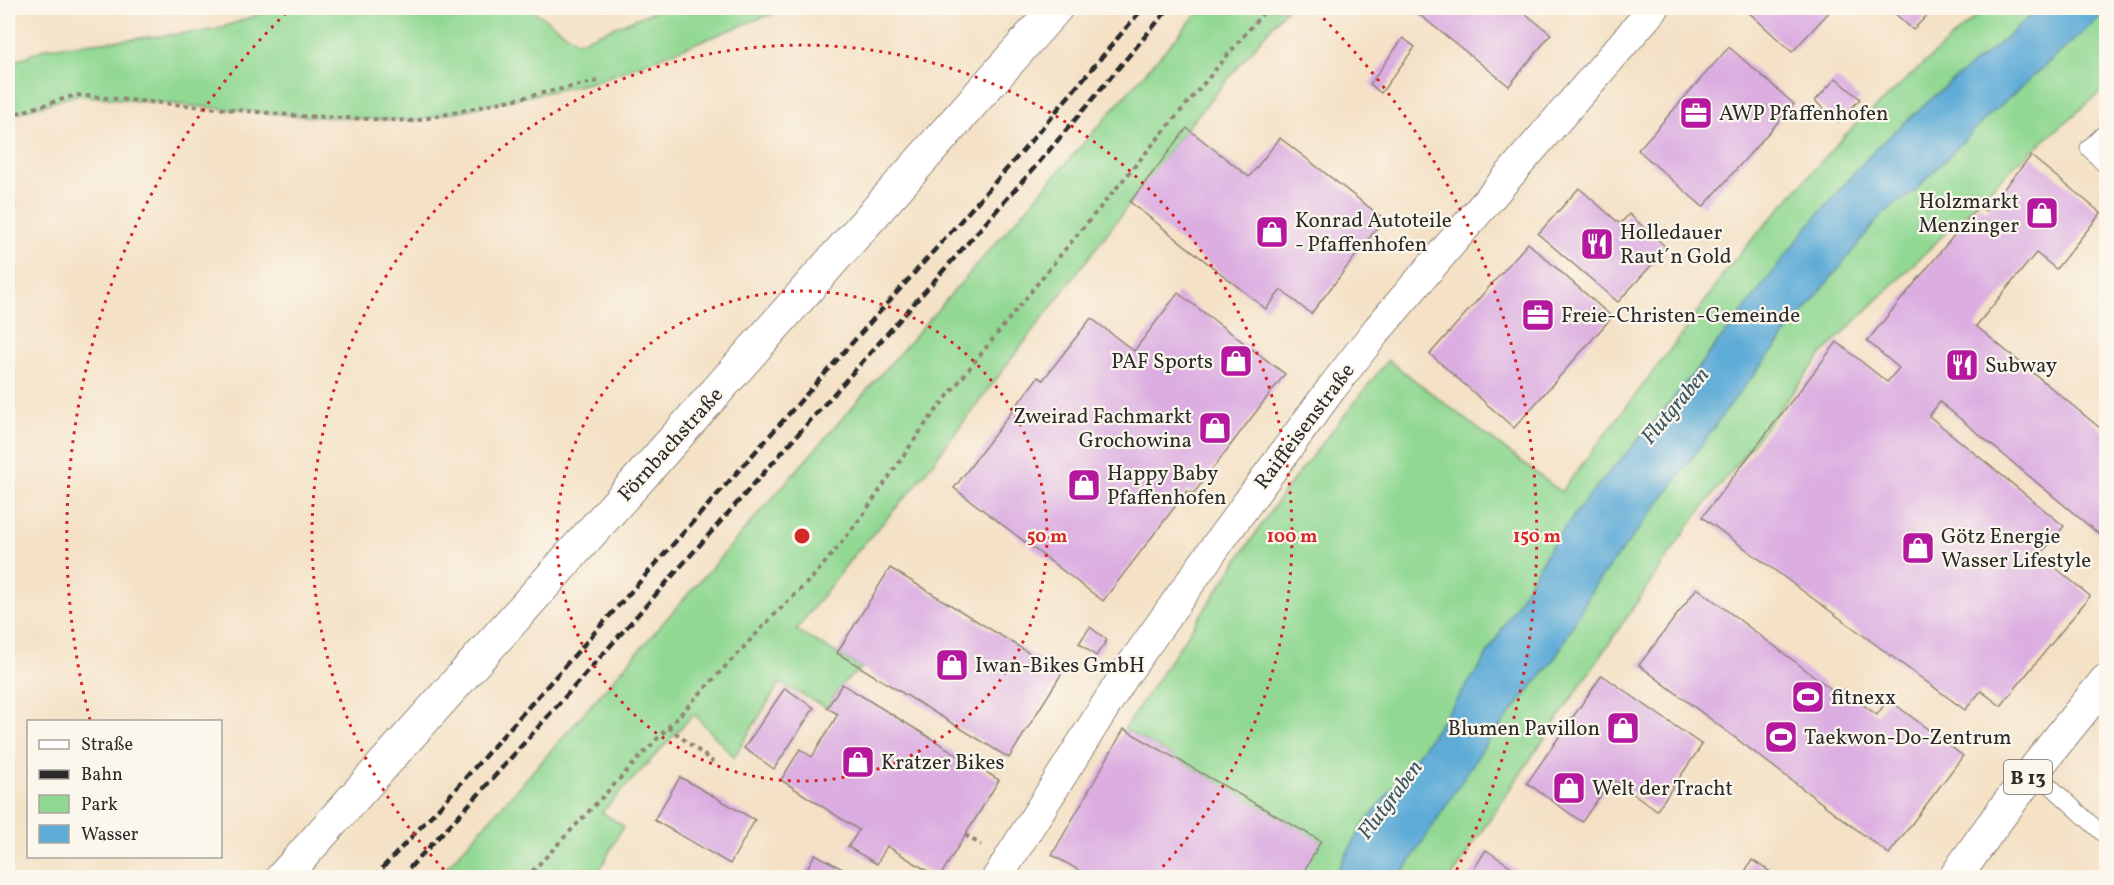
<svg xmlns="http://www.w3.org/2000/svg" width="2114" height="885" font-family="Vollkorn,serif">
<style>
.green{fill:#91d893;stroke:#5e825f;stroke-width:1.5}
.water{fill:#5dabd7;stroke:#446b81;stroke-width:1.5}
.building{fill:#dbade1}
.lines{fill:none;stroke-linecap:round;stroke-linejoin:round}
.lane-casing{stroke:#908678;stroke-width:17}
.street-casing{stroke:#908678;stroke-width:32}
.secondary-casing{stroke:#908678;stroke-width:35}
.primary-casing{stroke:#908678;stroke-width:35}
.path{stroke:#908678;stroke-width:4;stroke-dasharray:4.5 4.5;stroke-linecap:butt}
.lane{stroke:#fff;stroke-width:15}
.street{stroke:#fff;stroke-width:30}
.secondary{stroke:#fff;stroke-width:33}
.primary{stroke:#fff;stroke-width:33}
.rail{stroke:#2b2b2b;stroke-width:4.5;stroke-dasharray:9 4.5;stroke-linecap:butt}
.ring{fill:none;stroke:#d62828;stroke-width:3;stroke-dasharray:3 6}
.labels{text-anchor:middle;stroke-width:4.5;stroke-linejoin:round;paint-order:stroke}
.shield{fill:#fbf7ec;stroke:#696865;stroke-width:1.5}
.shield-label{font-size:20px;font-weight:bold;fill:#2b2b2b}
.poi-label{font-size:21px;fill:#2b2b2b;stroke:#fbf7ec;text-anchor:start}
.street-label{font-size:21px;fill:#2b2b2b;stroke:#fbf7ec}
.water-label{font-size:22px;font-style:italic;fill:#3c5867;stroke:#fbf7ec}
.centre{fill:#d62828;stroke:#fbf7ec;stroke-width:3}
.ring-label{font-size:18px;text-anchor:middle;font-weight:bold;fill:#d62828;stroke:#fbf7ec;stroke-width:4.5;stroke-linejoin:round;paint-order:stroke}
</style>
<rect width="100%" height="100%" fill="#fbf7ec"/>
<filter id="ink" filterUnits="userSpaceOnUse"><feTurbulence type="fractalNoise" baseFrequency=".0167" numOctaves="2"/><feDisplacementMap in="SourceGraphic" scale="12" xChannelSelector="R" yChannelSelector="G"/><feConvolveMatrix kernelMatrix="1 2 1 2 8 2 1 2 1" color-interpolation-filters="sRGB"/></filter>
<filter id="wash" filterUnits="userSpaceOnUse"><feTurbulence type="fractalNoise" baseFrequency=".008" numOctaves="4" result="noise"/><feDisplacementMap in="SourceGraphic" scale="24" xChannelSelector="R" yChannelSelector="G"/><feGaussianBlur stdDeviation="1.35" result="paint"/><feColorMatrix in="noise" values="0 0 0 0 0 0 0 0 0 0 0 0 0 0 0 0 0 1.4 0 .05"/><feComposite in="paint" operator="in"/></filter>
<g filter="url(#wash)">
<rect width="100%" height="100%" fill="#f4e1c6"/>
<g class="green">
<path d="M 277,8 L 530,8 L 578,42 L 662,8 L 787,8 L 598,81 L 415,121 L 301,116 L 76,95 L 8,116 L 8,65 L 46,48 L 215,30 Z"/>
<path d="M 1202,8 L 1287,8 L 1187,128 L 912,490 L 854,555 L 796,630 L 862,668 L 842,684 L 827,708 L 780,683 L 734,757 L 694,714 L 602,812 L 623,826 L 596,877 L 437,878 L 542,761 Z"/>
<path d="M 1985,8 L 2106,8 L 2106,88 L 2014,166 L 1824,352 L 1688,527 L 1485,826 L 1452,877 L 1300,877 L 1320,841 L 1124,729 L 1283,493 L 1388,360 L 1561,492 L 1686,329 L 1729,266 L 1844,136 Z"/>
</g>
<path class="water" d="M 2040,8 L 2106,8 L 2106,12 L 1984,120 L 1913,193 L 1882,214 L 1733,401 L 1667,493 L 1595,585 L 1554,660 L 1487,742 L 1400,877 L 1333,877 L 1363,826 L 1412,763 L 1479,668 L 1552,544 L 1591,493 L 1656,420 L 1743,311 L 1810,224 L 1876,148 L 1947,85 L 2002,41 Z"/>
<g id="blocks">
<g class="building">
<path d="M 1411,8 L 1518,8 L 1551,34 L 1509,86 Z"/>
<path d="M 1744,8 L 1833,8 L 1792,52 Z"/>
<path d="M 1889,8 L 1934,8 L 1913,30 Z"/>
<path d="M 1403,38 L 1415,47 L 1381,93 L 1370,84 Z"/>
<path d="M 1729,47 L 1794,104 L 1703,207 L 1638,150 Z"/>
<path d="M 1836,78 L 1860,99 L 1838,122 L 1815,101 Z"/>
<path d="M 1187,128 L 1249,177 L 1280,138 L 1384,219 L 1311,314 L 1281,290 L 1266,309 L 1130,202 Z"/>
<path d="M 2031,156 L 2101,213 L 2056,269 L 2036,253 L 1976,326 L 2106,433 L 2106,540 L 1940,402 L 1929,416 L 2064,526 L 2040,555 L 2090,596 L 2001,706 L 1981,691 L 1965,710 L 1702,517 L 1837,342 L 1887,382 L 1899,368 L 1867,341 L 1979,205 L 1985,211 Z"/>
<path d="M 1579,188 L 1620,224 L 1629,214 L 1667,248 L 1618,302 L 1538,234 Z"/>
<path d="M 1528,243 L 1612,317 L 1514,428 L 1430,354 Z"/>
<path d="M 1178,293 L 1285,374 L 1194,493 L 1187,491 L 1103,601 L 954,488 L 1038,377 L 1043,380 L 1091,318 L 1134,351 Z"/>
<path d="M 890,568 L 1062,673 L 1009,758 L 837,653 Z"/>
<path d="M 1697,588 L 1838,694 L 1842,689 L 1877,715 L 1888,699 L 1963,756 L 1889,854 L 1639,665 Z"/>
<path d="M 1090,627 L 1107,640 L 1096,656 L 1079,643 Z"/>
<path d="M 1602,675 L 1702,745 L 1657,810 L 1612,779 L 1582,822 L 1527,783 Z"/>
<path d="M 842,684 L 999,780 L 939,878 L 887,846 L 877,864 L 848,847 L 859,830 L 781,780 L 800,749 L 812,757 L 838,714 L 827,708 Z"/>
<path d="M 785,688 L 814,708 L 774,769 L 744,748 Z"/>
<path d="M 1124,729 L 1321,841 L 1300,878 L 1092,878 L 1052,855 Z"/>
<path d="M 680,777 L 755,820 L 730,864 L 654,820 Z"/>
<path d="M 1486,850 L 1528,878 L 1468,878 Z"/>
<path d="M 815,854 L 850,873 L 847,878 L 802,878 Z"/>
<path d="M 1752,860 L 1780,878 L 1741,878 Z"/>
</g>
</g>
</g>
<g filter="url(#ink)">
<use href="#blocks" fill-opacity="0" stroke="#908678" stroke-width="1.5"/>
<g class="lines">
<defs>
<g id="lane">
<path d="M 2106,131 L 2088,148 L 2106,167"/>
<path d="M 2033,770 L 2106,837"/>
</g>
<path id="street" d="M 997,878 L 1126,673 L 1221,539 L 1331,389 L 1377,330 L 1518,165 L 1654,8"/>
<path id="secondary" d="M 282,878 L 638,480 L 1056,8"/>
<path id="primary" d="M 1955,878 C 2002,809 2053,745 2106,681"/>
</defs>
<use href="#lane" class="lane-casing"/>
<use href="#street" class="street-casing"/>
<use href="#secondary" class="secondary-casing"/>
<use href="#primary" class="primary-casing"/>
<g class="path">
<path d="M 8,116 L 76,95 L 301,116 L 415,121 L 598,81"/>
<path d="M 668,727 L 713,762"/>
<path d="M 965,835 L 981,845"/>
<path d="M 526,878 L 774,615 L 813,577 L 838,547 L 860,519 L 924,426 L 984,350 L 1067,247 L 1267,8"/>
</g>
<use href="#lane" class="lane"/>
<use href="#street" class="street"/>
<use href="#secondary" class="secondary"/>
<use href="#primary" class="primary"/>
<g class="rail">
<path d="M 373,878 L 444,802 L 1020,154 L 1143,8"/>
<path d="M 400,878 L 477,796 L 1036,166 L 1169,8"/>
</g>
</g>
</g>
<g class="ring">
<circle cx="802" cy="536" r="245"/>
<path d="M450 876A490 490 0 1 1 1154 876"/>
<path d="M90 720A735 735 0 0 1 287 12M1317 12A735 735 0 0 1 1454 875"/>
</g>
<defs>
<symbol id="office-square" viewBox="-11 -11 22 22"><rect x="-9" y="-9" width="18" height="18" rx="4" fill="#b5179e" stroke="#fbf7ec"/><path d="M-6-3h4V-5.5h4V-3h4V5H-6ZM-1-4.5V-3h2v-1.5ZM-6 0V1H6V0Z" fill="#fff"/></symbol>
<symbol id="shop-square" viewBox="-11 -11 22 22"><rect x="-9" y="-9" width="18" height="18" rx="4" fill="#b5179e" stroke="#fbf7ec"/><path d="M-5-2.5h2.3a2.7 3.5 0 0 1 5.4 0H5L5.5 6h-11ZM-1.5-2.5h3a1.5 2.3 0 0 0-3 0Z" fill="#fff"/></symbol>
<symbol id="restaurant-square" viewBox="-11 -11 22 22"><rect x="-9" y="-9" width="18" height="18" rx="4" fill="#b5179e" stroke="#fbf7ec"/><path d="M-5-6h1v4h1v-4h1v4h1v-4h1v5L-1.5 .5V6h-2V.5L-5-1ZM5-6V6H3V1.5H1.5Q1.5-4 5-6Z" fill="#fff"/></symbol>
<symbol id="stadium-square" viewBox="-11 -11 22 22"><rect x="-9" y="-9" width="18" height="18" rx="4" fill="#b5179e" stroke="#fbf7ec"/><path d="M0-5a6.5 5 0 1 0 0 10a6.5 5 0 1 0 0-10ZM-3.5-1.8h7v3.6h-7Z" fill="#fff"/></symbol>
</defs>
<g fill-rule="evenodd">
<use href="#office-square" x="1677" y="94" width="38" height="38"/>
<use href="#shop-square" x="2023" y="194" width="38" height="38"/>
<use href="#shop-square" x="1253" y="213" width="38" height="38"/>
<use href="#restaurant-square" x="1578" y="225" width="38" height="38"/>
<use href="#office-square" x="1519" y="296" width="38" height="38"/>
<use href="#shop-square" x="1217" y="342" width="38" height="38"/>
<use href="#restaurant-square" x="1943" y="346" width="38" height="38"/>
<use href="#shop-square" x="1196" y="409" width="38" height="38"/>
<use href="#shop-square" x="1065" y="466" width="38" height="38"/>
<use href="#shop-square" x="1899" y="529" width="38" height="38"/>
<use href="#shop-square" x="933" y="646" width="38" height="38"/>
<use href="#stadium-square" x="1789" y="678" width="38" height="38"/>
<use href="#shop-square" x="1604" y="709" width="38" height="38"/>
<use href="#stadium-square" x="1762" y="718" width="38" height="38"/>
<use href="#shop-square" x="839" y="743" width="38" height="38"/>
<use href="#shop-square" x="1550" y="769" width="38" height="38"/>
</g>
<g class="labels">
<rect class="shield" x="2004" y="760" width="48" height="34" rx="4.5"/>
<g class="shield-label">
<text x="2028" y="784">B 13</text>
</g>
<g class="poi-label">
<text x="1719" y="120">AWP Pfaffenhofen</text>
<text x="2019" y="208" text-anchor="end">Holzmarkt<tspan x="2019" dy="24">Menzinger</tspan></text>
<text x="1295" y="227">Konrad Autoteile<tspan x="1295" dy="24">- Pfaffenhofen</tspan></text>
<text x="1620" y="239">Holledauer<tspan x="1620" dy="24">Raut´n Gold</tspan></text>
<text x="1561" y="322">Freie-Christen-Gemeinde</text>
<text x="1213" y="368" text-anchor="end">PAF Sports</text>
<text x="1985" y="372">Subway</text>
<text x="1192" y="423" text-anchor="end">Zweirad Fachmarkt<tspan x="1192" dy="24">Grochowina</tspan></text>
<text x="1107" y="480">Happy Baby<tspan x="1107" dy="24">Pfaffenhofen</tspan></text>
<text x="1941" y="543">Götz Energie<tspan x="1941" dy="24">Wasser Lifestyle</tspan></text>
<text x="975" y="672">Iwan-Bikes GmbH</text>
<text x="1831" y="704">fitnexx</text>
<text x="1600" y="735" text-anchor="end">Blumen Pavillon</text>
<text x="1804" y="744">Taekwon-Do-Zentrum</text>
<text x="881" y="769">Kratzer Bikes</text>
<text x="1592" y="795">Welt der Tracht</text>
</g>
<g class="street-label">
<text transform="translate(1304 426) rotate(-53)" y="7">Raiffeisenstraße</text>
<text transform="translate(670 444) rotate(-48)" y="7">Förnbachstraße</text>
</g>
<g class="water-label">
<text transform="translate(1674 405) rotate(-50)" y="8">Flutgraben</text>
<text transform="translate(1389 799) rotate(-53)" y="8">Flutgraben</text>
</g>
</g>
<circle cx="802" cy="536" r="9" class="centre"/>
<g class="ring-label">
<text x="1047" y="542">50 m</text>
<text x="1292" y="542">100 m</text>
<text x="1537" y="542">150 m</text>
</g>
<rect width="2114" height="885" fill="none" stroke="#fbf7ec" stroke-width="30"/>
<rect x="27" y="720" width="195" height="138" fill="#fbf7ec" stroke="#a8a59f" stroke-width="1.5"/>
<rect x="39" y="740" width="30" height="9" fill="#ffffff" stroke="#a8a59f" stroke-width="1.5"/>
<text x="81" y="750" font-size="18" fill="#2b2b2b">Straße</text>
<rect x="39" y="770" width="30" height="9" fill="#2b2b2b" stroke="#a8a59f" stroke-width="1.5"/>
<text x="81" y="780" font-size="18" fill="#2b2b2b">Bahn</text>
<rect x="39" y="795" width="30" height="18" fill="#91d893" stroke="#a8a59f" stroke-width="1.5"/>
<text x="81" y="810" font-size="18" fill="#2b2b2b">Park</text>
<rect x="39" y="825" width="30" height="18" fill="#5dabd7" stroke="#a8a59f" stroke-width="1.5"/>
<text x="81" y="840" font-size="18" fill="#2b2b2b">Wasser</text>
</svg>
